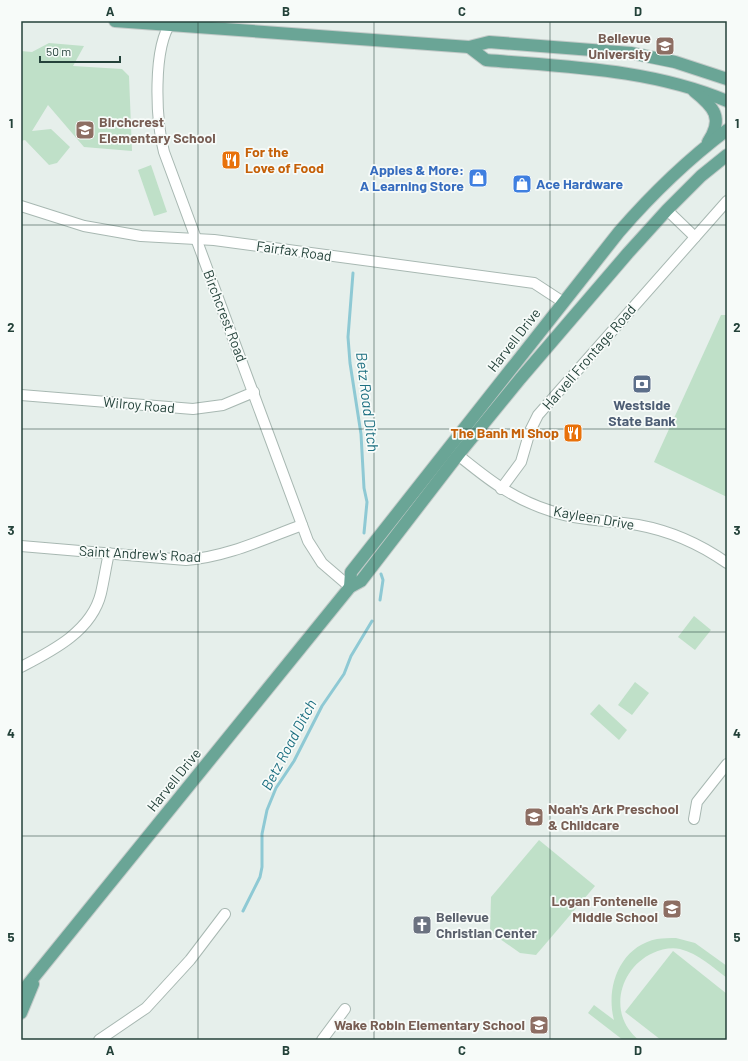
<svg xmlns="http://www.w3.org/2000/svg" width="748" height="1061" font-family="Barlow,sans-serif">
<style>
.green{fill:#bfe0c8}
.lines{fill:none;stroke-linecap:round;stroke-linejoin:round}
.stream{stroke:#8ec9d4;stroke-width:3}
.minor-casing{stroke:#a8b8b2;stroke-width:12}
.major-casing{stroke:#c2cac8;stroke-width:14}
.minor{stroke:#fff;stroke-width:10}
.major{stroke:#6aa596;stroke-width:12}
.grid{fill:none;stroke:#24423a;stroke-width:1;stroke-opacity:0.55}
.labels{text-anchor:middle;stroke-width:3.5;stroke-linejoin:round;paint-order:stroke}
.education-label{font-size:14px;font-weight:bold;fill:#785e54;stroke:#f7fbf9;text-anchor:end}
.food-label{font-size:14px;font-weight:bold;fill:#c56008;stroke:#f7fbf9;text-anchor:start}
.shop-label{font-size:14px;font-weight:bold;fill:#366cbe;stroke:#f7fbf9;text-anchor:end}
.street-label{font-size:14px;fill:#24423a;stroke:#f7fbf9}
.service-label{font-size:14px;font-weight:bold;fill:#4e5e75;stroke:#f7fbf9}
.worship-label{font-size:14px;font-weight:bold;fill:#5b616d;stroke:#f7fbf9;text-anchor:start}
.water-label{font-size:15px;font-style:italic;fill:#1c6f80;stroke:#f7fbf9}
.neatline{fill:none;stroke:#24423a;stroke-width:1.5}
.grid-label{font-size:13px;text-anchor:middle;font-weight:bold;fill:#24423a}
</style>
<rect width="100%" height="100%" fill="#e6efeb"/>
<g class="green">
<path d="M 49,43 L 84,46 L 73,66 L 122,69 L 129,76 L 132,151 L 84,147 L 48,105 L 32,131 L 51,129 L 70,147 L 57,163 L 49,165 L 25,140 L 21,141 L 21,51 L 32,52 Z"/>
<path d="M 151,165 L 167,212 L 154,216 L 138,170 Z"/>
<path d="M 721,315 L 727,315 L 727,497 L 654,462 Z"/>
<path d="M 694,616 L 711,630 L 695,650 L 678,637 Z"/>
<path d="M 635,682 L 649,693 L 632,715 L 618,705 Z"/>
<path d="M 599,704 L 627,730 L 619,740 L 590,714 Z"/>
<path d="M 539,840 L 595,886 L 536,955 L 520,953 L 490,932 L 491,897 Z"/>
<path d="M 676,938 L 695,943 L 727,966 L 727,978 C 712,967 699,954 680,949 C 672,947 661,949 653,953 C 619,968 607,1015 639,1040 L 623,1040 L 588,1013 L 594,1005 L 614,1020 C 605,986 621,946 657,939 C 663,938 670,938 676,938 Z"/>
<path d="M 673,951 L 727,994 L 727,1040 L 661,1040 L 625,1012 Z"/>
</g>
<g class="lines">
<g class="stream">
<path d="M 353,273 L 348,337 L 350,363 L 361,434 L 364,488 L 367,502 L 364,533"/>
<path d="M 380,600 L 383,580 L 381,574"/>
<path d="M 243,911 L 260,877 L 262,867 L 262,834 L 267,810 L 276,788 L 294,761 L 322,706 L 344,674 L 351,656 L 372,621"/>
</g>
<defs>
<g id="minor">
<path d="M 172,21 C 152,47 156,121 164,152 L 308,541 L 322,563 L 350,587"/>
<path d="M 21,206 L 84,226 L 141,236 L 214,240 L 534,283 L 563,302"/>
<path d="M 667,210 L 695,237"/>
<path d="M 21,395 L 193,409 L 223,405 L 254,392"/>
<path d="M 453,451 C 485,477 510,498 551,511 C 579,521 609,520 638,525 C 671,531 700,544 727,563"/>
<path d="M 501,489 L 521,462 L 530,431 L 538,415 L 727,201"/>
<path d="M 21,546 L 186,560 C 227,557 264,539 302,525"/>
<path d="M 21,667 C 52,651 92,631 101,593 C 104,580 106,566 109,553"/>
<path d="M 694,819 L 697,802 L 727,764"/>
<path d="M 99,1040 L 146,1008 L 190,960 L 225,914"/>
<path d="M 322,1040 L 345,1009"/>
</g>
<g id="major">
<path d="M 115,21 L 469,47 L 489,42 L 631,53 L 675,62 L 727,79"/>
<path d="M 469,47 L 486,60 C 568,67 651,69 727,101"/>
<path d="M 694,91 C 714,107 724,118 708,142"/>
<path d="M 350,587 L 351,572 L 619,232 C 652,194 687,160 727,130"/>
<path d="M 21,993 L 350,587 L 361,581 L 458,455 L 520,379 L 628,253 L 667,210 L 701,176 L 727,155"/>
<path d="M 21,1013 L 33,984"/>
</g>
</defs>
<use href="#minor" class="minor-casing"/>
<use href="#major" class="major-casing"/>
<use href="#minor" class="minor"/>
<use href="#major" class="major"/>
</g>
<path class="grid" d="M 198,21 L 198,1040M 374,21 L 374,1040M 550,21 L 550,1040M 21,225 L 727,225M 21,429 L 727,429M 21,632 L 727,632M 21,836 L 727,836"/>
<defs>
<symbol id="university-square" viewBox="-11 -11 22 22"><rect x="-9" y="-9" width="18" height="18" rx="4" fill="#8d6e63" stroke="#f7fbf9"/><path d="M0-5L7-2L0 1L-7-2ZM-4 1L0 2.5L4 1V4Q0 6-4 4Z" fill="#fff"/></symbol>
<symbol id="school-square" viewBox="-11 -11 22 22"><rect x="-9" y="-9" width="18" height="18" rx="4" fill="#8d6e63" stroke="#f7fbf9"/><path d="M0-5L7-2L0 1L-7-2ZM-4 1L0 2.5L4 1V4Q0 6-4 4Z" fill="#fff"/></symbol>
<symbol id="restaurant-square" viewBox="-11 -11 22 22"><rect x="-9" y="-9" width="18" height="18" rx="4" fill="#e8710a" stroke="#f7fbf9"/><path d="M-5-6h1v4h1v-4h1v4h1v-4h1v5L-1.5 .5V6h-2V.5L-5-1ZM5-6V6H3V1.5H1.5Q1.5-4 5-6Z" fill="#fff"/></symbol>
<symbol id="shop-square" viewBox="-11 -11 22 22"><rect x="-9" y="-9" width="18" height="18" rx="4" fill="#3f7fe0" stroke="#f7fbf9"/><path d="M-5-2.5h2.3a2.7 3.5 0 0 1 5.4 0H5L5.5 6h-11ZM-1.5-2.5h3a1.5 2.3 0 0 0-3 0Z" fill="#fff"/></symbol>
<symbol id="bank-square" viewBox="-11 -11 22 22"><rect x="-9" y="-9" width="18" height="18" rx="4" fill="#5c6f8a" stroke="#f7fbf9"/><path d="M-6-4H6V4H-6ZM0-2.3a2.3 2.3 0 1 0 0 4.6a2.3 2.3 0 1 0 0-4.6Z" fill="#fff"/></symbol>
<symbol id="church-square" viewBox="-11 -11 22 22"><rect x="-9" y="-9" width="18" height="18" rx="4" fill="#6b7280" stroke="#f7fbf9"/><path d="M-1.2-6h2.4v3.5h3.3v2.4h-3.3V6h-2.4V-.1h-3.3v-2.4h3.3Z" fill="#fff"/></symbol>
</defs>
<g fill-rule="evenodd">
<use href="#university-square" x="654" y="35" width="22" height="22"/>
<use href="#school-square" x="74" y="119" width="22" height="22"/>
<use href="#restaurant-square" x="220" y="149" width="22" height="22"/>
<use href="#shop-square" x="467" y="167" width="22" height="22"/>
<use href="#shop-square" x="511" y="173" width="22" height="22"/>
<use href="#bank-square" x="631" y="373" width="22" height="22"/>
<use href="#restaurant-square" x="562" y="422" width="22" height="22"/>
<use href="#school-square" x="523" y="806" width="22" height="22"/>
<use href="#school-square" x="661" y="898" width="22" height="22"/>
<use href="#church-square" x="411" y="914" width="22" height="22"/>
<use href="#school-square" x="528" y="1014" width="22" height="22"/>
</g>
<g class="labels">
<g class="education-label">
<text x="651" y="43">Bellevue<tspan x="651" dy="16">University</tspan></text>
<text x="99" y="127" text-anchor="start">Birchcrest<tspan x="99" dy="16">Elementary School</tspan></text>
<text x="548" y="814" text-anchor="start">Noah's Ark Preschool<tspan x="548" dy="16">&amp; Childcare</tspan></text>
<text x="658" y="906">Logan Fontenelle<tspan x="658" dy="16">Middle School</tspan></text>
<text x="525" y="1030">Wake Robin Elementary School</text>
</g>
<g class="food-label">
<text x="245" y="157">For the<tspan x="245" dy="16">Love of Food</tspan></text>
<text x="559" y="438" text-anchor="end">The Banh Mi Shop</text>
</g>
<g class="shop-label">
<text x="464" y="175">Apples &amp; More:<tspan x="464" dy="16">A Learning Store</tspan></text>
<text x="536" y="189" text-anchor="start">Ace Hardware</text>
</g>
<g class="street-label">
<text transform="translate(294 251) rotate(8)" y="5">Fairfax Road</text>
<text transform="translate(225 316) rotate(69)" y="5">Birchcrest Road</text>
<text transform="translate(514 340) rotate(-52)" y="5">Harvell Drive</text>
<text transform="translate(589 357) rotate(-49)" y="5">Harvell Frontage Road</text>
<text transform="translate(139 405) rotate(5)" y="5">Wilroy Road</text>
<text transform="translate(594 518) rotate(10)" y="5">Kayleen Drive</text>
<text transform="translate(140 554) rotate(3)" y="5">Saint Andrew's Road</text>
<text transform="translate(174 780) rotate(-51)" y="5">Harvell Drive</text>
</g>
<g class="service-label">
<text x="642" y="410">Westside<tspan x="642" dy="16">State Bank</tspan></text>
</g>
<g class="worship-label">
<text x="436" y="922">Bellevue<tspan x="436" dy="16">Christian Center</tspan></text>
</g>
<g class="water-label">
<text transform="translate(367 402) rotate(83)" y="5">Betz Road Ditch</text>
<text transform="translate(289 745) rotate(-62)" y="5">Betz Road Ditch</text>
</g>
</g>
<rect width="748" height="1061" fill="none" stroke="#f7fbf9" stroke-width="44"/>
<path d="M40 56v6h80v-6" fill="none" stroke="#24423a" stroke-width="2"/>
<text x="46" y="56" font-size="12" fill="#24423a" stroke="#f7fbf9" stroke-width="3" paint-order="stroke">50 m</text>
<rect x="22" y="22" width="704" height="1017" class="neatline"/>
<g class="grid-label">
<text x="110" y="16">A</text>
<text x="286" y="16">B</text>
<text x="462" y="16">C</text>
<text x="638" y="16">D</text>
<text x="11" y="128">1</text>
<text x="737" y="128">1</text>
<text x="11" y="332">2</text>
<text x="737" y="332">2</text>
<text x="11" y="535">3</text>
<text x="737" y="535">3</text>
<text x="11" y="738">4</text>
<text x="737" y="738">4</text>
<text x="11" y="942">5</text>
<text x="737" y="942">5</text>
<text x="110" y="1055">A</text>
<text x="286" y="1055">B</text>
<text x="462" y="1055">C</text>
<text x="638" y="1055">D</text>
</g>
</svg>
